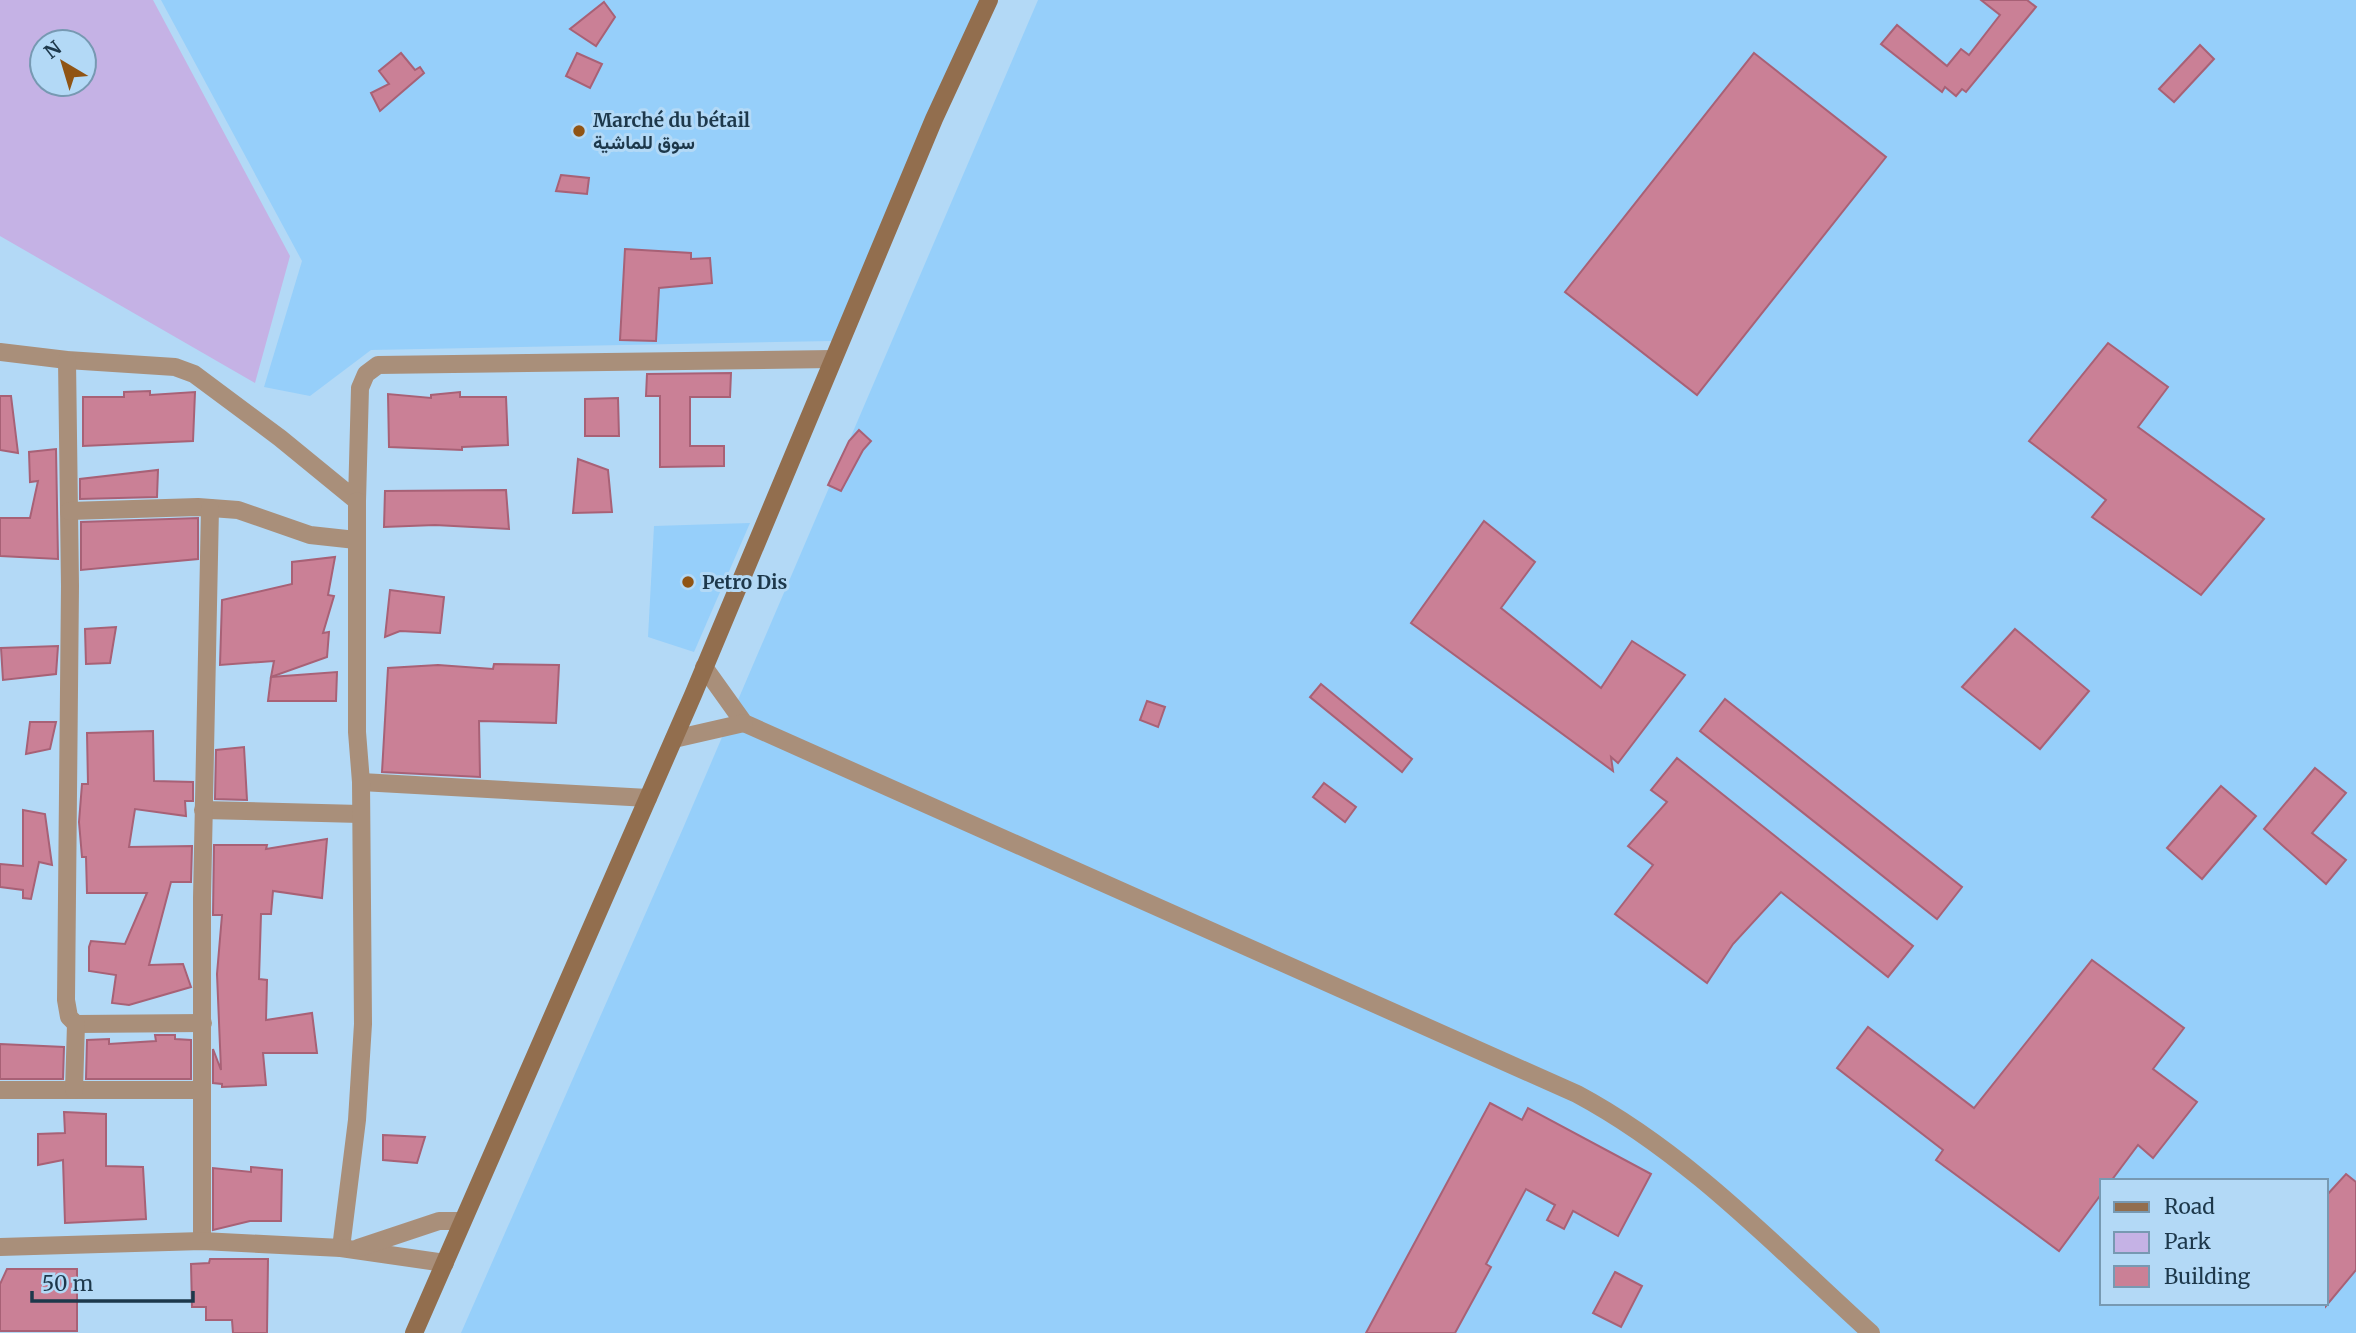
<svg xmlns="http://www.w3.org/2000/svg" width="2356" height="1333" font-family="Merriweather,Vazirmatn,serif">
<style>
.built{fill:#96cffa;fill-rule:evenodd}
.green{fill:#c5b2e5;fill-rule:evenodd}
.building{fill:#ca8096;stroke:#a86176;stroke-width:2}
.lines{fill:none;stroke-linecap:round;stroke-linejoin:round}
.minor{stroke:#a98f7a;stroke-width:18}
.tertiary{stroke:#a98f7a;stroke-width:18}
.secondary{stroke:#926e4e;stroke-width:18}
.poi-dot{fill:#905414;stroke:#b3d9f6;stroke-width:2.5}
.labels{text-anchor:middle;stroke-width:6;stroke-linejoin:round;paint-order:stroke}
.poi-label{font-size:19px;font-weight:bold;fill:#1d384b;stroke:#b3d9f6;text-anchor:start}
</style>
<rect width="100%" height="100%" fill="#b3d9f6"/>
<g class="built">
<path d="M 161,0 L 984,0 L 832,341 L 371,350 L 310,396 L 264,387 L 302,261 Z"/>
<path d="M 1038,0 L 2356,0 L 2356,1333 L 461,1333 L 684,826 ZM 2102,1181 L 2326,1181 L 2326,1303 L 2102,1303 Z"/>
<path d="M 750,523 L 694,652 L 648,637 L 654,526 Z"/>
</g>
<path class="green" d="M 0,0 L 153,0 L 290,256 L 255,383 L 0,236 ZM 42,42 L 84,42 L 84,84 L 42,84 Z"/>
<g class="building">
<path d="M 1981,0 L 2027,0 L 2036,7 L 1966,92 L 1962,89 L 1956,96 L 1945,87 L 1942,92 L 1881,44 L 1897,25 L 1947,66 L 1961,49 L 1969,55 L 2000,15 Z"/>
<path d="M 604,2 L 615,17 L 596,46 L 570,29 Z"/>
<path d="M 2200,45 L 2214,59 L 2174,102 L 2159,89 Z"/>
<path d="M 401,53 L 415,70 L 420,67 L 424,73 L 380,111 L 371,93 L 389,84 L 379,71 Z"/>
<path d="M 577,53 L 602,64 L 590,88 L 566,76 Z"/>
<path d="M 1754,53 L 1886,157 L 1697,395 L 1565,292 Z"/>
<path d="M 561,175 L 589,178 L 587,194 L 556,191 Z"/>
<path d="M 625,249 L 691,253 L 691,259 L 710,258 L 712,283 L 659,288 L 656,341 L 620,340 Z"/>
<path d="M 2108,343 L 2168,387 L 2138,427 L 2264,519 L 2201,595 L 2092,517 L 2106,500 L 2029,441 Z"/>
<path d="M 731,373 L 730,397 L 690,397 L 690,446 L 724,446 L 724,466 L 660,467 L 660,396 L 646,396 L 647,374 Z"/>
<path d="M 150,391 L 150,395 L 195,392 L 193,441 L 83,446 L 83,397 L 124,397 L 124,392 Z"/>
<path d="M 460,392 L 460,397 L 506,397 L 508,445 L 462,447 L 462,450 L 389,447 L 388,394 L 431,398 L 431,395 Z"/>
<path d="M 0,396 L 11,396 L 18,453 L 0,450 Z"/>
<path d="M 618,398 L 619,436 L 585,436 L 585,399 Z"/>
<path d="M 859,430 L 871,441 L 863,450 L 841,491 L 828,485 L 849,441 Z"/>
<path d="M 56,449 L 58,559 L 0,556 L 0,518 L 30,518 L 38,481 L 30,482 L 29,452 Z"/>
<path d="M 578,459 L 608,470 L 612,512 L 573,513 Z"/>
<path d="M 158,470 L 157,497 L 80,499 L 80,479 Z"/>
<path d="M 506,490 L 509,529 L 435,525 L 384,527 L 385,491 Z"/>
<path d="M 198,518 L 198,559 L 81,570 L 81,522 Z"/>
<path d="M 1484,521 L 1535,562 L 1501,608 L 1601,688 L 1632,641 L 1685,675 L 1618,763 L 1611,757 L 1613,771 L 1411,623 Z"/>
<path d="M 335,557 L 328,595 L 334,596 L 323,633 L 329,632 L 327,657 L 271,677 L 274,661 L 220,665 L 222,600 L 292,584 L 292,562 Z"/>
<path d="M 390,590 L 444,597 L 440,633 L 400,631 L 385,637 Z"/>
<path d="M 116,627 L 110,663 L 86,664 L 85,629 Z"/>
<path d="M 2015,629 L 2089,691 L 2040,749 L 1962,687 Z"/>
<path d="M 58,646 L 56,674 L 3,680 L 1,648 Z"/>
<path d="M 494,664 L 559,665 L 556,723 L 479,721 L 480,777 L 382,772 L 388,668 L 438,665 L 493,669 Z"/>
<path d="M 337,672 L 336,701 L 268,701 L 271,677 Z"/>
<path d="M 1321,684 L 1412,759 L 1402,772 L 1310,697 Z"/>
<path d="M 1725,699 L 1962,887 L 1937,919 L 1700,731 Z"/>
<path d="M 1147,701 L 1165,707 L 1158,727 L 1140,720 Z"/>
<path d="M 30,722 L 56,722 L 50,749 L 26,754 Z"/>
<path d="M 153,731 L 154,781 L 193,782 L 193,801 L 185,801 L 186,816 L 135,809 L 129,847 L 192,846 L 191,882 L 171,882 L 149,965 L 183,964 L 191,987 L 129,1005 L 112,1003 L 116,975 L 89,971 L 89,947 L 91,941 L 125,944 L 147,893 L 87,893 L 86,857 L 82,857 L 79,822 L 82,784 L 88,784 L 87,733 Z"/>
<path d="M 244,747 L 247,800 L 215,799 L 216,750 Z"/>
<path d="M 1677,758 L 1913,946 L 1888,977 L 1781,892 L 1733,944 L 1707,983 L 1615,914 L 1653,865 L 1628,846 L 1667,802 L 1651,790 Z"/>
<path d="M 2315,768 L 2346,793 L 2312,833 L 2346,860 L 2326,884 L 2264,829 Z"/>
<path d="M 1324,783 L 1356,807 L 1345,822 L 1313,797 Z"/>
<path d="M 2221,786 L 2256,816 L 2202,879 L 2167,848 Z"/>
<path d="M 23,810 L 45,814 L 52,865 L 39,862 L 31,899 L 23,898 L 23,890 L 0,887 L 0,864 L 23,866 Z"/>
<path d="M 327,839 L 322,898 L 273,891 L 271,914 L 261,914 L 259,979 L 267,980 L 266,1020 L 312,1013 L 317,1053 L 263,1053 L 266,1085 L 222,1087 L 222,1084 L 213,1083 L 213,1049 L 221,1070 L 217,974 L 222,915 L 213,915 L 214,845 L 267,845 L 266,849 Z"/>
<path d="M 2092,960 L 2184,1028 L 2153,1069 L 2197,1102 L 2153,1158 L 2138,1145 L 2111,1181 L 2102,1181 L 2102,1193 L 2059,1251 L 1936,1160 L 1943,1150 L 1837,1068 L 1868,1027 L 1974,1108 Z"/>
<path d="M 155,1035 L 175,1035 L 175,1039 L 191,1040 L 191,1079 L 86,1079 L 87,1040 L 109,1039 L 109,1044 L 156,1041 Z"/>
<path d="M 0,1044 L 64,1047 L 63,1079 L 0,1079 Z"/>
<path d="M 1490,1103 L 1522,1120 L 1528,1108 L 1651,1174 L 1618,1236 L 1573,1211 L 1564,1229 L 1547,1220 L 1555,1205 L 1526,1189 L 1486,1264 L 1491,1267 L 1455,1333 L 1366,1333 Z"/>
<path d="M 64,1112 L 106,1114 L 106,1166 L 143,1167 L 146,1219 L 65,1223 L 63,1160 L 38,1165 L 38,1134 L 65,1133 Z"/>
<path d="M 383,1135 L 425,1137 L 417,1163 L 383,1160 Z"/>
<path d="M 251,1167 L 282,1170 L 281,1221 L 250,1221 L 213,1230 L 213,1168 L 251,1172 Z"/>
<path d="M 2346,1174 L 2356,1182 L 2356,1270 L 2326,1306 L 2326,1196 Z"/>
<path d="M 210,1259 L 268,1259 L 267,1333 L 233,1333 L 232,1320 L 206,1320 L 206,1307 L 192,1307 L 191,1264 L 209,1263 Z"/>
<path d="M 7,1269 L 77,1269 L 77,1331 L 0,1331 L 0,1284 Z"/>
<path d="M 1615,1272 L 1642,1286 L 1621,1327 L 1593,1313 Z"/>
</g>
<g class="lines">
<g class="minor">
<path d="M 0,352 L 67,360 L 175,367 L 194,374 L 280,438 L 357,501 L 360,388 L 366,374 L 378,365 L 833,359"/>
<path d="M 67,360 L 70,586 L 66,1000 L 69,1017 L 76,1024 L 203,1023"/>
<path d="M 69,511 L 198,507 L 238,510 L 310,535 L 356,540"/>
<path d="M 361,782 L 648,798"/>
<path d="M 203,810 L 360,814"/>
<path d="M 0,1090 L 202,1090"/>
<path d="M 74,1090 L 76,1024"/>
<path d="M 202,1241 L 202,898 L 210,508"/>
<path d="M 341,1248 L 357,1120 L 363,1024 L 361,782 L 357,732 L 357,501"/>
</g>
<g class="tertiary">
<path d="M 704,667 L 744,723 L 1577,1094 C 1689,1154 1777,1248 1871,1333"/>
<path d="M 674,739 L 744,723"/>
<path d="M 0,1247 L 202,1241 L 341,1248 L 445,1263"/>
<path d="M 358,1248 L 439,1221 L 462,1221"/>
</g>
<path class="secondary" d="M 414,1333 L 693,695 L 934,119 L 989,0"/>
</g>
<g class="poi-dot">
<circle cx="579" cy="131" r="7"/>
<circle cx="688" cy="582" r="7"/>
</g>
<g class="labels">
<g class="poi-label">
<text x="593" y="127">Marché du bétail<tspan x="593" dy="22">سوق للماشية</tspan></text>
<text x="702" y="589">Petro Dis</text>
</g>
</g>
<rect x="2100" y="1179" width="228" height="126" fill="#b3d9f6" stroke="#7799b2" stroke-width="2"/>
<rect x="2114" y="1202" width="35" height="10" fill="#926e4e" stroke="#7799b2" stroke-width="2"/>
<text x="2164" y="1214" font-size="21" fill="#1d384b">Road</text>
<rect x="2114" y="1232" width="35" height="21" fill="#c5b2e5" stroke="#7799b2" stroke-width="2"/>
<text x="2164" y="1249" font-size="21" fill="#1d384b">Park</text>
<rect x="2114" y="1266" width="35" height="21" fill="#ca8096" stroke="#7799b2" stroke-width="2"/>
<text x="2164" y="1284" font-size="21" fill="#1d384b">Building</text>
<g transform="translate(63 63) rotate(322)"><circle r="33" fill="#b3d9f6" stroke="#7799b2" stroke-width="2"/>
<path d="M0-5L12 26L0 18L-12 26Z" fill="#905414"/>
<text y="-10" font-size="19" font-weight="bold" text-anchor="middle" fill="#1d384b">N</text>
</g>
<path d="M32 1291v10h161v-10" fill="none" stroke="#1d384b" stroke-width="3.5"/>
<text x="42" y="1291" font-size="21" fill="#1d384b" stroke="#b3d9f6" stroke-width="5" paint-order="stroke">50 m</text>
</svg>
